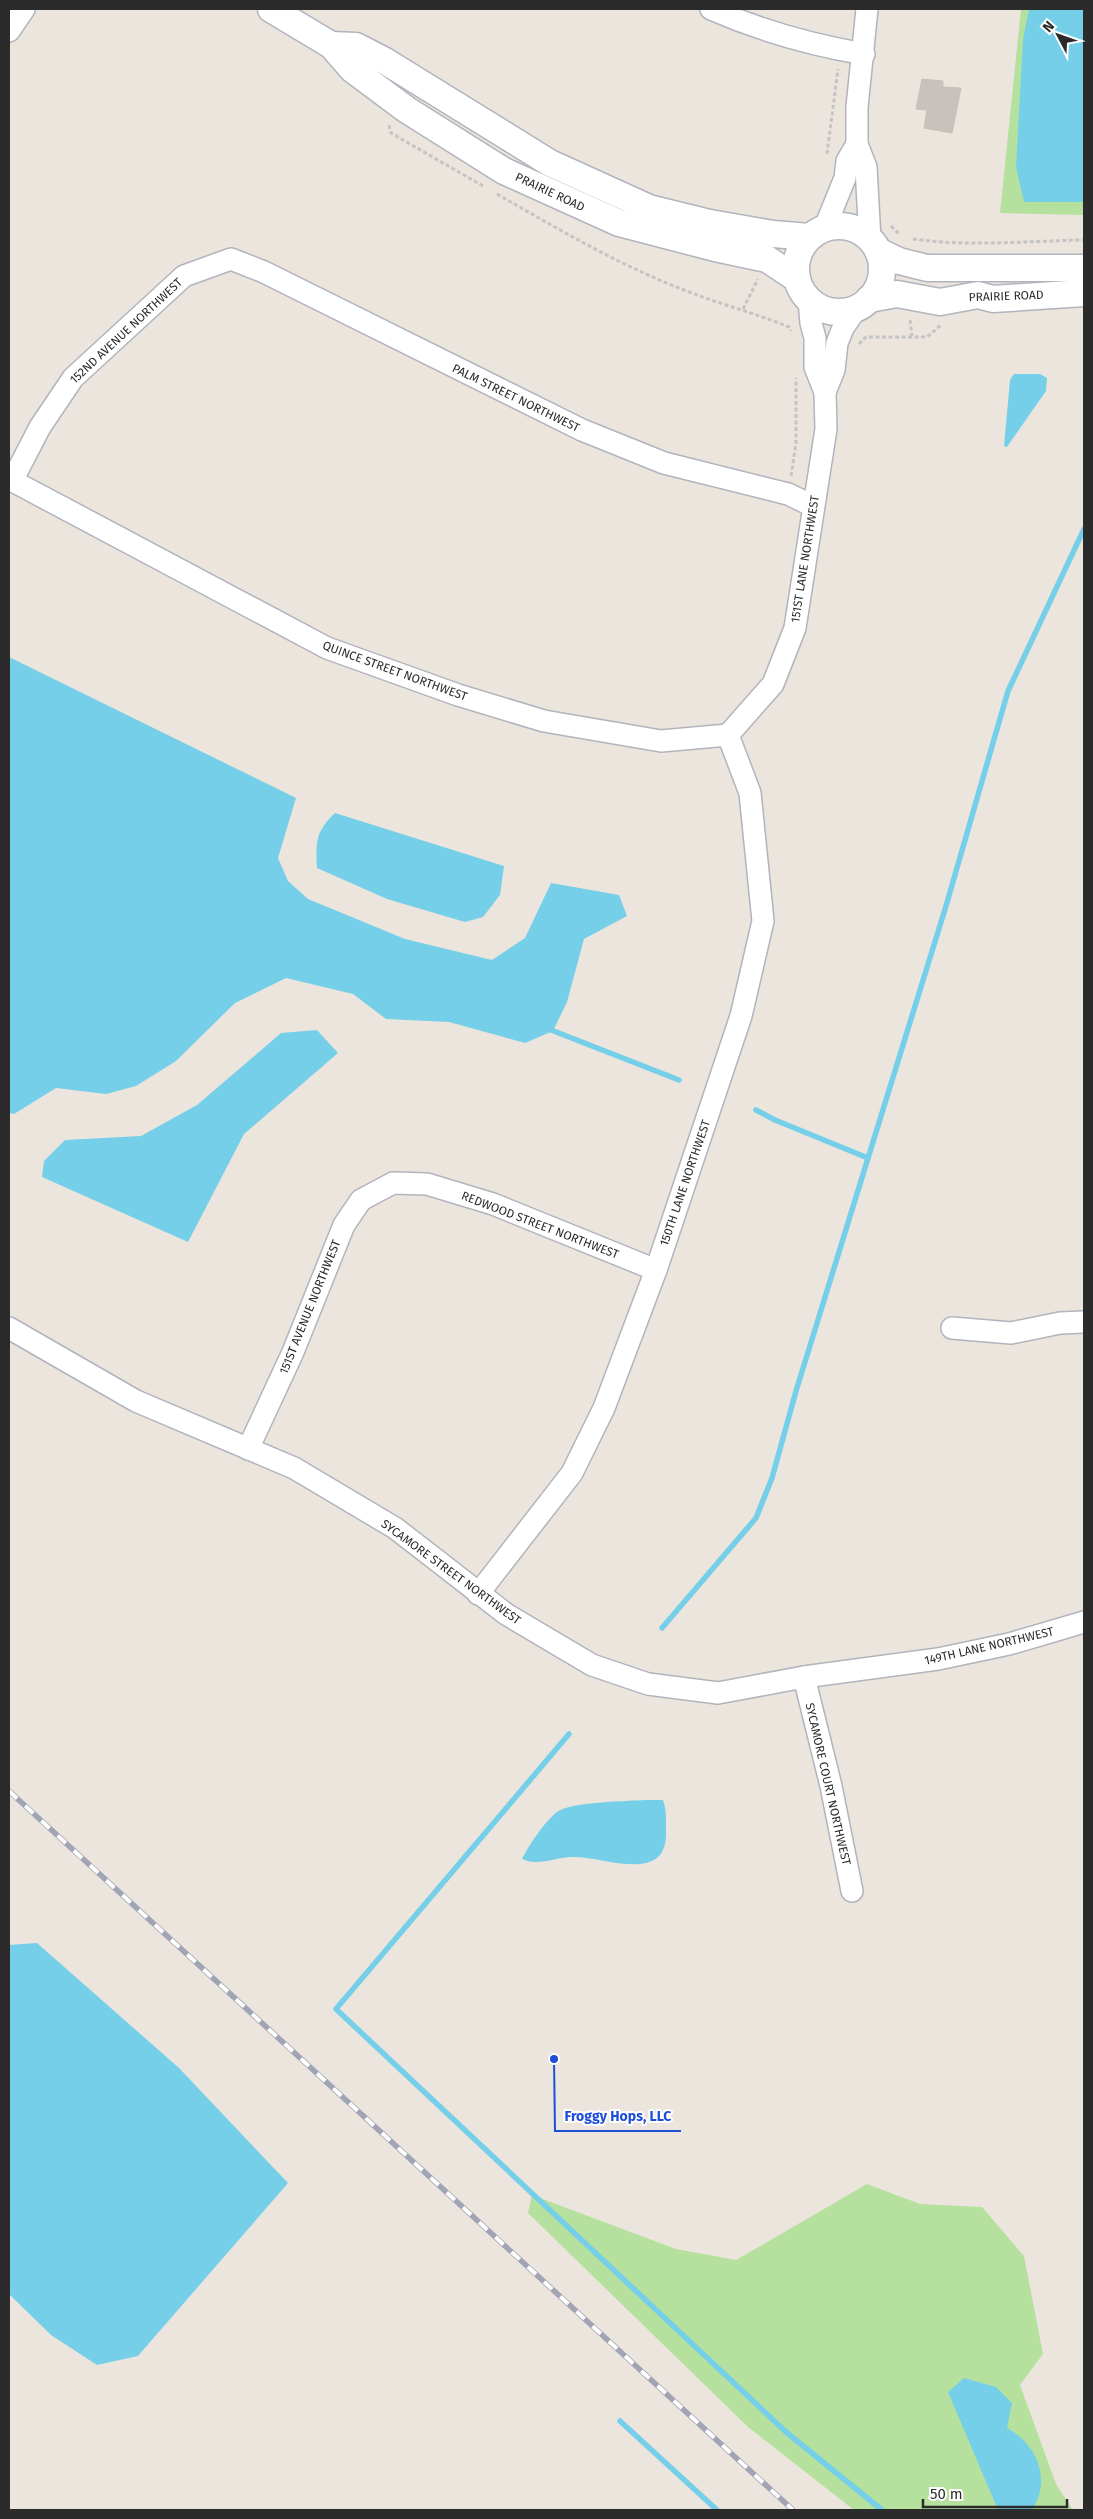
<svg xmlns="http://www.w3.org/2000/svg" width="1093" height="2519" font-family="'Fira Sans',sans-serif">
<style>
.green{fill:#b6e09d}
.water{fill:#76cfe8}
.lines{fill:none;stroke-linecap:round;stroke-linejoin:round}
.stream{stroke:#76cfe8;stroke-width:5.5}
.building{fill:#c7c2bd;stroke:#c7c1b7}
.minor-casing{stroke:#b1b4bd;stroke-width:24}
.tertiary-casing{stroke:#b1b4bd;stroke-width:29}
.path{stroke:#c4c4c4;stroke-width:3;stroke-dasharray:4 2.5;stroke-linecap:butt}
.minor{stroke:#fff;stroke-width:21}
.tertiary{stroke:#fff;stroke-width:26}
.rail-casing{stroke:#a0a4b4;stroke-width:5.5}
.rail{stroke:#fff;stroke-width:4;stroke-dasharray:11;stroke-linecap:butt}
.labels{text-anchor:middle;stroke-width:4;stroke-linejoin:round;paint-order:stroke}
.street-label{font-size:12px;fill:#2b2b2b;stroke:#fff}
.leader{fill:none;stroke:#1d4ed8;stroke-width:2}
.callout-dot{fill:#1d4ed8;stroke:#fff;stroke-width:2}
.callout-label{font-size:14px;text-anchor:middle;font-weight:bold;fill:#1d4ed8;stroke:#fff;stroke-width:4;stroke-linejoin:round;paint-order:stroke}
</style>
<rect width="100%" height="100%" fill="#ece5dd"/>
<g class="green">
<path d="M 1021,9 L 1084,9 L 1084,215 L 1000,213 Z"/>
<path d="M 867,2184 L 920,2204 L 982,2207 L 1024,2256 L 1043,2354 L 1020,2385 L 1056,2484 L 1073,2510 L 854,2510 L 748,2427 L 528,2213 L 532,2195 L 676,2249 L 736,2260 Z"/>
</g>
<g class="water">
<path d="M 1029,9 L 1084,9 L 1084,202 L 1024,202 L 1016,167 L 1023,40 Z"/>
<path d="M 1014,374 L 1040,374 L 1047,378 L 1046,391 L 1007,447 L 1004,446 L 1010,380 Z"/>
<path d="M 9,657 L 296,798 L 278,858 L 288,881 L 308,899 L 405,939 L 492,960 L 525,938 L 551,883 L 619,895 L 627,916 L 584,939 L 567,1002 L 553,1031 L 525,1043 L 449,1022 L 386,1019 L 353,994 L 286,978 L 235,1003 L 176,1061 L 136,1086 L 106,1094 L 56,1088 L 14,1114 L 9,1113 Z"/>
<path d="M 335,813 L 504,866 L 500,895 L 483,917 L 465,922 L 387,899 L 317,868 C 316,842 315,832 335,813 Z"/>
<path d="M 317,1030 L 338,1053 L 244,1134 L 188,1242 L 42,1177 L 44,1161 L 65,1140 L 141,1136 L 197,1105 L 281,1033 Z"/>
<path d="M 646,1800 L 663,1800 C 667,1811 666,1822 666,1834 C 666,1884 604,1857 575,1857 C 558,1856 538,1867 522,1859 C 529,1845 545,1821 557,1812 C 569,1802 628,1801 646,1800 Z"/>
<path d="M 37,1943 L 179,2068 L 288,2183 L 138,2356 L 97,2365 L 51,2335 L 9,2294 L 9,1945 Z"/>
<path d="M 964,2378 L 996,2387 L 1012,2403 L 1007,2428 C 1037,2444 1052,2480 1032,2510 L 998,2510 L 948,2392 Z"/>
</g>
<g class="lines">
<g class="stream">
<path d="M 546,1028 L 679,1080"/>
<path d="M 756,1110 L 775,1120 L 868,1158"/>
<path d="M 662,1628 L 756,1518 L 772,1478 L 796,1391 L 946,906 L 1008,691 L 1084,529"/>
<path d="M 569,1734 L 336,2009 L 786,2432 L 882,2510"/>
<path d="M 620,2421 L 717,2510"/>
</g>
</g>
<path class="building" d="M 922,79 L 943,81 L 943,87 L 961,88 L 952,133 L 924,128 L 927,110 L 916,109 Z"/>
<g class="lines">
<defs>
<g id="minor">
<path d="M 711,9 C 759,30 812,45 864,54"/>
<path d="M 9,31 L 24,9"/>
<path d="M 857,144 L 857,107 L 867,9"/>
<path d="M 825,227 L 845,178 L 847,161 L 857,144 L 866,167 L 870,240"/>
<path d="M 809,300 L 811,323 L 815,338 L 815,367 L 825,392 L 834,370 L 837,343 L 843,328 L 856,309"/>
<path d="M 9,479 L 327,648 L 458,695 L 544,721 L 661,741 L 728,735"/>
<path d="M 12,481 L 40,427 L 73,378 L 184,276 L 231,259 L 264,272 L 582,430 L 664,463 L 788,494 L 813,506"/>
<path d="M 728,735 L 773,684 L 795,628 L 826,429 L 825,392"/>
<path d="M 9,1328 L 136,1401 L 294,1468 L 395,1528 L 506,1614 L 592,1665 L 648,1684 L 718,1693 L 804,1677 L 938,1659 L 1009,1644 L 1084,1622"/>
<path d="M 952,1328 L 1011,1333 L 1060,1323 L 1084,1322"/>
<path d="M 248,1449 L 293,1352 L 344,1225 L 361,1200 L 393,1183 L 427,1184 L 493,1204 L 656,1270"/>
<path d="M 478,1594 L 572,1473 L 604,1408 L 656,1270 L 741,1016 L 763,921 L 750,793 L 728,735"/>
<path d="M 804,1677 L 831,1786 L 852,1891"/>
</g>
<g id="tertiary">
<path d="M 271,9 L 331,45 L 352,69 L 407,110 L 504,171 L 619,223 L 715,248 L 767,259 L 797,279"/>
<path d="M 331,45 L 356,46 L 385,61 L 550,163 L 649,208 L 710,223 L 773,234 L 810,237"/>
<circle cx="839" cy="269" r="43"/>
<path d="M 878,251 L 899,261 L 927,268 L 1084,268"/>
<path d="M 869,299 L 897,294 L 940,302 L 978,295 L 993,299 L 1084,293"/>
</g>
</defs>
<use href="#minor" class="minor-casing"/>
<use href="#tertiary" class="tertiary-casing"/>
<g class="path">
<path d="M 389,125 L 391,133 L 483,186"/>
<path d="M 827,154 L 838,69"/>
<path d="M 497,194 C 558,229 619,265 684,290 C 719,304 755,313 789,327 L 791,331"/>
<path d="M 891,226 L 900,235"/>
<path d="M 913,239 C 969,247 1027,241 1084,240"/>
<path d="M 743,309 L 758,279"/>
<path d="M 910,320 L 912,336"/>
<path d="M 859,344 L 866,337 L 927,337 L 941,325"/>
<path d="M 791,476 L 796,443 L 796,378"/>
</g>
<use href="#minor" class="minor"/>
<use href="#tertiary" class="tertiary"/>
<defs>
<path id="rail" d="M 9,1791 L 793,2510"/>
</defs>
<use href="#rail" class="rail-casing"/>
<use href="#rail" class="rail"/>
</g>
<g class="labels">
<g class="street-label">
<text transform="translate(550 192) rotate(25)" y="4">PRAIRIE ROAD</text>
<text transform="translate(1006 296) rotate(-2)" y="4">PRAIRIE ROAD</text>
<text transform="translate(126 331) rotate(-43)" y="4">152ND AVENUE NORTHWEST</text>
<text transform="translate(516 398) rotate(26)" y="4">PALM STREET NORTHWEST</text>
<text transform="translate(805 559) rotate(-81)" y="4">151ST LANE NORTHWEST</text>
<text transform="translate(395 671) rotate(20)" y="4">QUINCE STREET NORTHWEST</text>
<text transform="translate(685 1183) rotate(-71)" y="4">150TH LANE NORTHWEST</text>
<text transform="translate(540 1225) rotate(21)" y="4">REDWOOD STREET NORTHWEST</text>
<text transform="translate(310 1307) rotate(-68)" y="4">151ST AVENUE NORTHWEST</text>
<text transform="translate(451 1572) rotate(36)" y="4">SYCAMORE STREET NORTHWEST</text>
<text transform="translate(989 1646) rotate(-13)" y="4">149TH LANE NORTHWEST</text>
<text transform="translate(828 1784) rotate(77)" y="4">SYCAMORE COURT NORTHWEST</text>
</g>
</g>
<path class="leader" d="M554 2059L555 2131H681"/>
<circle class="callout-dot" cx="554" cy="2059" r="5"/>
<g class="callout-label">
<text x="618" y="2121">Froggy Hops, LLC</text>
</g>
<rect width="1093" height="2519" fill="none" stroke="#2b2b2b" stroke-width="20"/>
<g transform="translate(1058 35) rotate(311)" stroke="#ffffff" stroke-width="4" paint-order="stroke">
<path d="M0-4L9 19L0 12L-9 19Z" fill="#2b2b2b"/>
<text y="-8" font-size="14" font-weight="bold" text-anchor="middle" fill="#2b2b2b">N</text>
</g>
<path d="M923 2499v8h144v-8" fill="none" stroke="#2b2b2b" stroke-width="2.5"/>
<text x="930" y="2499" font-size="15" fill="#2b2b2b" stroke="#ffffff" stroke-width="4" paint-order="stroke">50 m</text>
</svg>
